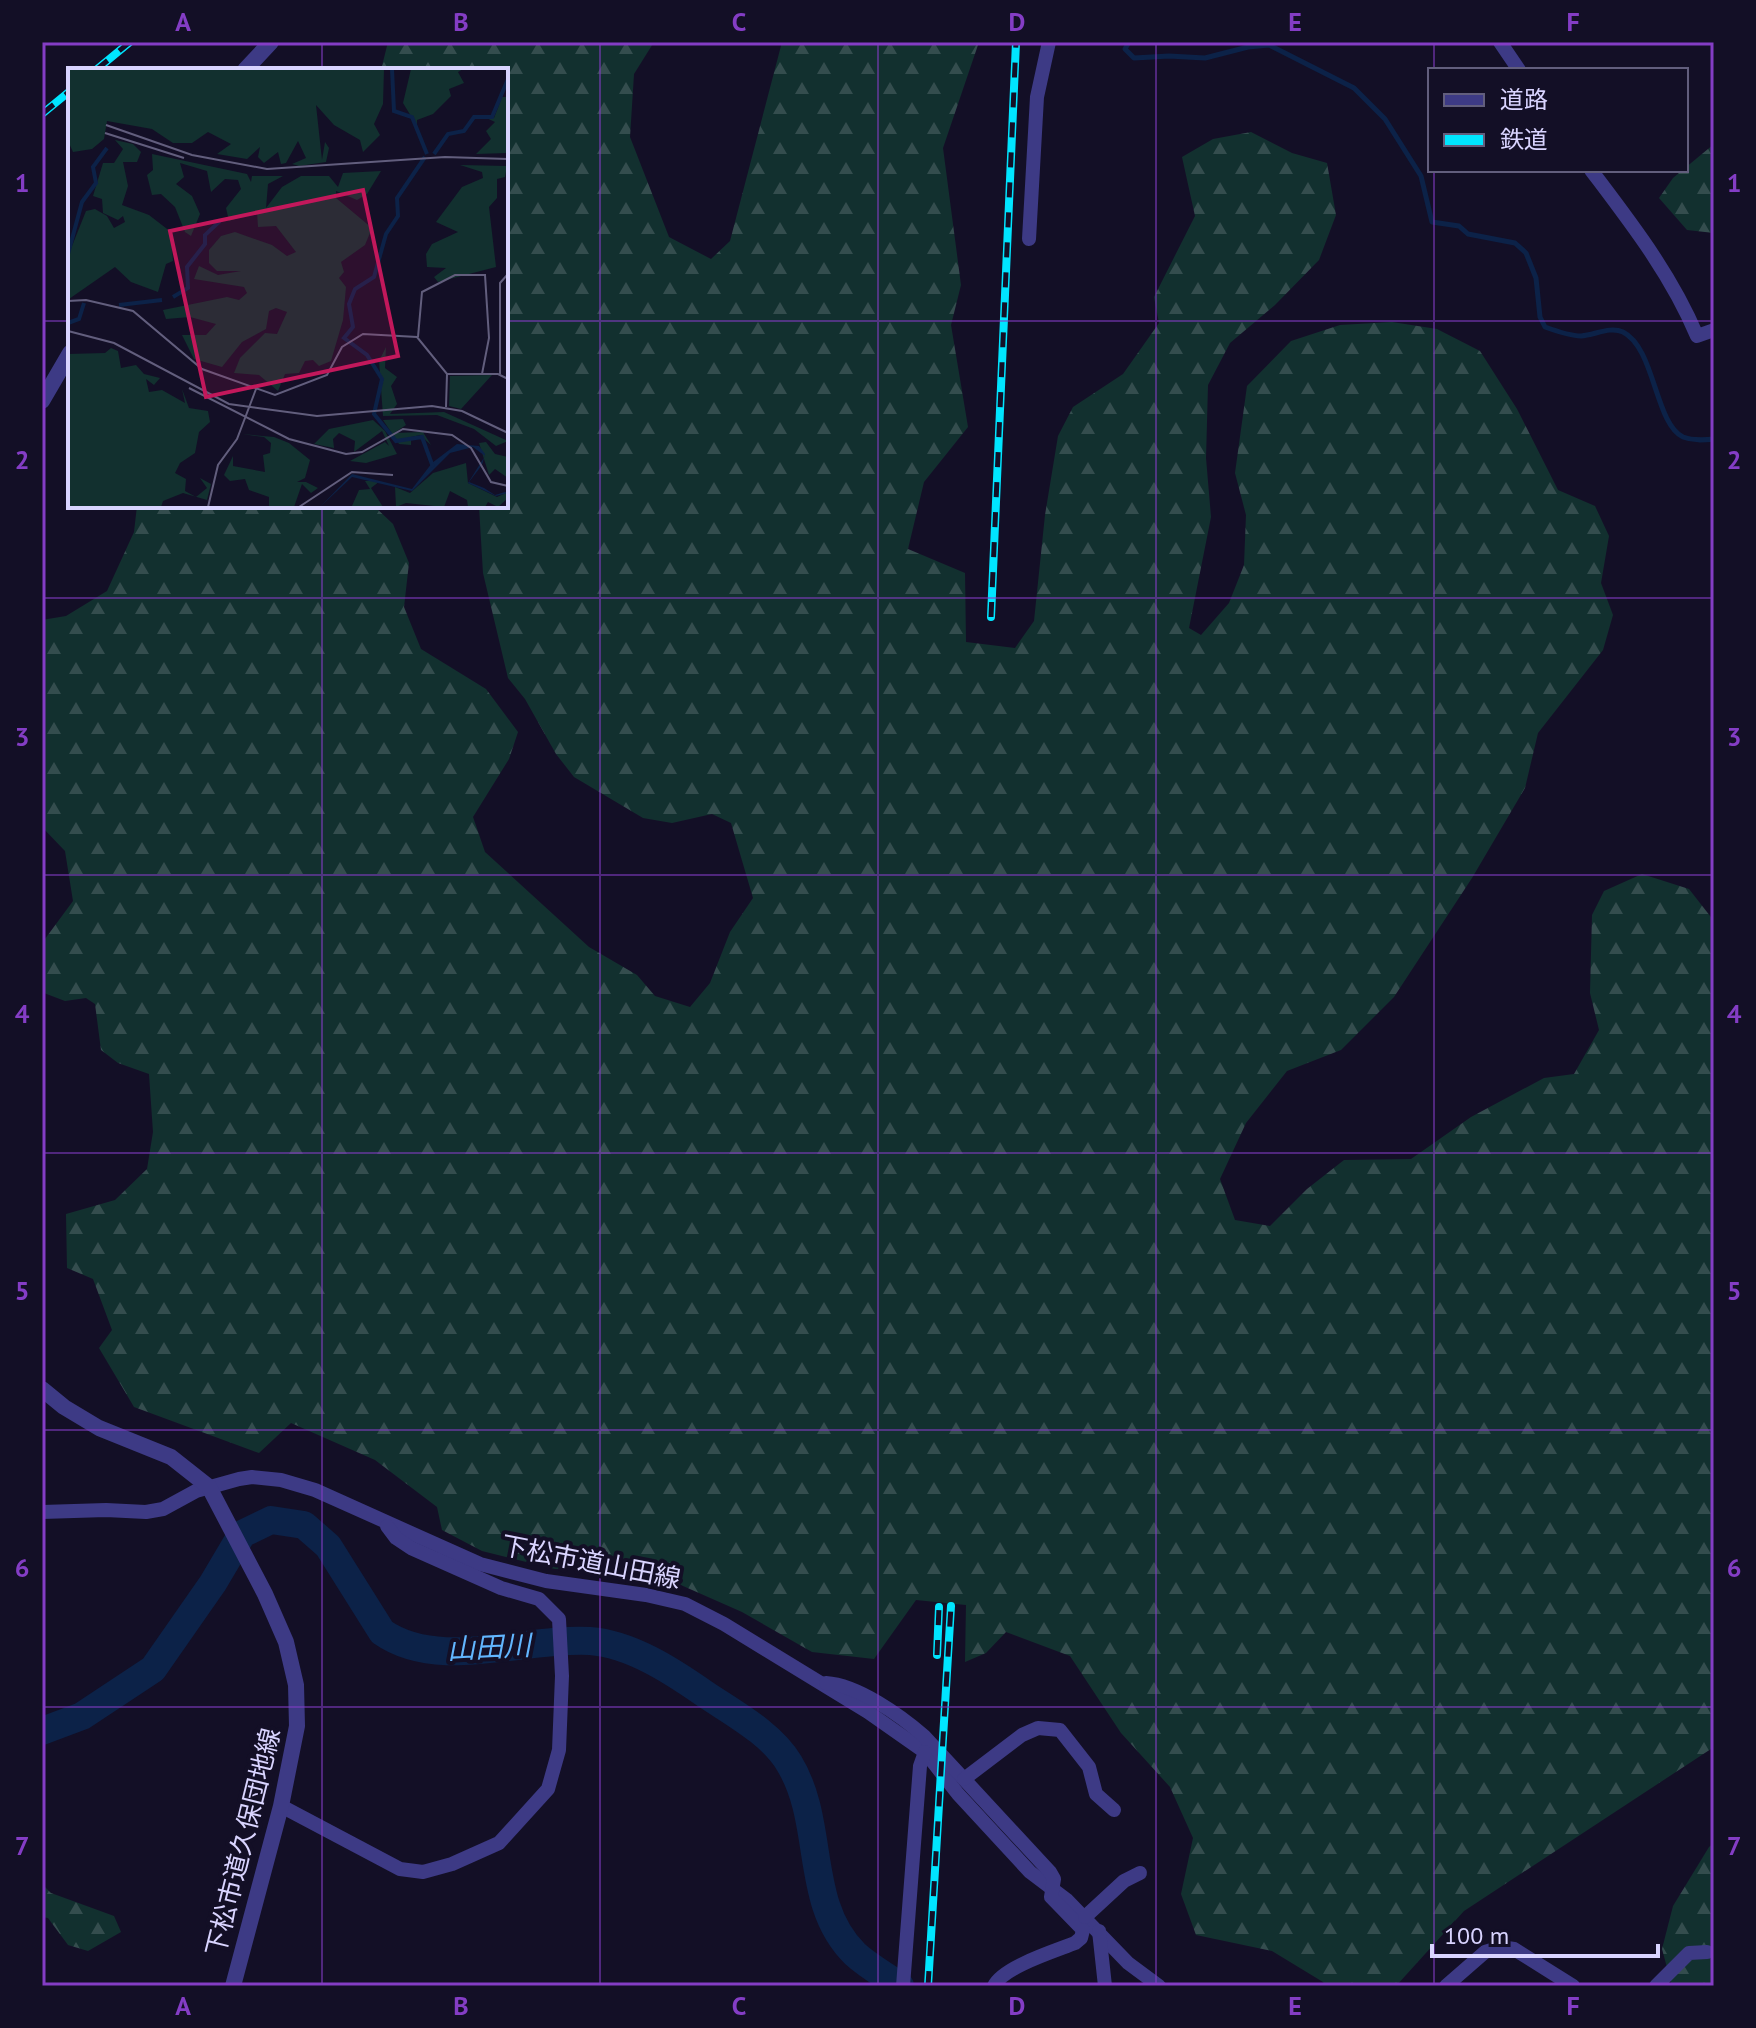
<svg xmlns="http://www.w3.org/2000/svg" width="1756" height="2028" font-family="'PT Sans','Noto Sans JP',sans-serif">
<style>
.forest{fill:url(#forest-firs)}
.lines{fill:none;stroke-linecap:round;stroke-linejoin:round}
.stream{stroke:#0c2248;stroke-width:5}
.river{stroke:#0c2248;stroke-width:28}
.minor{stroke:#3d3a85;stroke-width:14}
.tertiary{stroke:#3d3a85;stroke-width:16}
.rail-casing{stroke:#00e5ff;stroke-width:8}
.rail{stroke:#130f26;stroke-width:5;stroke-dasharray:15;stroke-linecap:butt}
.grid{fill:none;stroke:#843dc5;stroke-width:2;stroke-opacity:0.55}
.labels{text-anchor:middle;stroke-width:8;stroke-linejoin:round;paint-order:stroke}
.street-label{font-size:26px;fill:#d9d4ff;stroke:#130f26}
.water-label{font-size:28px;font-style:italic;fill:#62b6ff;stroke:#130f26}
.inset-river{fill:none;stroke:#0c2248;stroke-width:4}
.inset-road{fill:none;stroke:#625e7d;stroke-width:2}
.view{fill:#c2185b;fill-opacity:0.15;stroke:#c2185b;stroke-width:4}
.inset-edge{fill:none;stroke:#d9d4ff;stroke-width:4}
.neatline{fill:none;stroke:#843dc5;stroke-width:3}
.grid-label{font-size:26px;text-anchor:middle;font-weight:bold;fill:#843dc5}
</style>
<defs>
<pattern id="forest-firs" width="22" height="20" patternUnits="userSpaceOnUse" patternTransform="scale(2)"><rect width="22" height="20" fill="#12302f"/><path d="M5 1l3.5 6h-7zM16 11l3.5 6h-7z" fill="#344d4e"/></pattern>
</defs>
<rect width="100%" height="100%" fill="#130f26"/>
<g class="forest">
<path d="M 388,42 L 654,42 L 634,74 L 630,137 L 669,237 L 711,259 L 730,241 L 782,42 L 979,42 L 943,148 L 961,285 L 951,325 L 968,427 L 924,482 L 908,549 L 965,573 L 966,642 L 1015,648 L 1034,621 L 1045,515 L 1058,436 L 1073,407 L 1123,374 L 1159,323 L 1154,297 L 1195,216 L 1182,157 L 1213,139 L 1251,132 L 1292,153 L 1327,163 L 1336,215 L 1319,260 L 1275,305 L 1230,343 L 1208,385 L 1206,458 L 1211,517 L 1189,628 L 1201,635 L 1229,603 L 1244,565 L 1246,515 L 1235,473 L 1247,386 L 1291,341 L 1340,325 L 1392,322 L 1437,329 L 1480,351 L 1517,409 L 1558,490 L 1595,506 L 1609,536 L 1601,583 L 1613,615 L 1603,650 L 1538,733 L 1525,788 L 1472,878 L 1394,997 L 1341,1050 L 1287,1071 L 1246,1123 L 1220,1179 L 1235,1220 L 1270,1226 L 1307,1189 L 1344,1160 L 1411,1159 L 1471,1117 L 1544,1078 L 1574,1074 L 1599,1030 L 1590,993 L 1592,915 L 1604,891 L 1642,874 L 1689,889 L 1714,921 L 1714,1747 L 1464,1911 L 1396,1986 L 1326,1986 L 1323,1982 L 1272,1951 L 1196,1935 L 1181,1894 L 1193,1838 L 1170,1787 L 1121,1733 L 1070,1656 L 1006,1632 L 986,1653 L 965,1662 L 966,1605 L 916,1600 L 874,1659 L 812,1652 L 742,1612 L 649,1571 L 555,1569 L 482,1551 L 442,1530 L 437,1507 L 375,1460 L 291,1423 L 259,1453 L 134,1407 L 99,1348 L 112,1330 L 93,1279 L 67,1268 L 66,1214 L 115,1200 L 147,1169 L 153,1132 L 149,1074 L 118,1063 L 101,1050 L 95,1004 L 86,998 L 65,1001 L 44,993 L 42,985 L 42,943 L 73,901 L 65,851 L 42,827 L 42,620 L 66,616 L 107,591 L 134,532 L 137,506 L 374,506 L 393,524 L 409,563 L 404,607 L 421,649 L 486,689 L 518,732 L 509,759 L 473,817 L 485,852 L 589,947 L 637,975 L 655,996 L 690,1007 L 710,983 L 730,932 L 753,898 L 731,823 L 712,814 L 672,823 L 643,818 L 574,777 L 556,754 L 525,699 L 508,678 L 483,573 L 479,506 L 506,506 L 506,70 L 381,70 Z"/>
<path d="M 1714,144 L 1714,233 L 1687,230 L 1659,198 L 1673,178 Z"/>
<path d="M 1714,1843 L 1714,1986 L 1672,1986 L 1662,1949 L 1673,1906 L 1709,1847 Z"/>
<path d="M 42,1884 L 51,1893 L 114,1916 L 121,1932 L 88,1951 L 68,1945 L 48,1918 L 42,1917 Z"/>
</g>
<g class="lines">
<path class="stream" d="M 1129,42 L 1125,49 L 1134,58 L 1169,56 L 1205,58 L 1248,47 L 1269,45 L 1354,88 L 1385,119 L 1421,176 L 1432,222 L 1459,226 L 1468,234 L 1515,243 L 1526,253 L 1536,278 L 1540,317 L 1545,327 C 1556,331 1570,336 1581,336 C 1595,335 1610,326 1623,332 C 1655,348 1655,424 1683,437 C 1693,441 1704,440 1714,439"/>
<path class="river" d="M 42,1731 L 82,1716 L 153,1669 L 213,1583 L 242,1534 L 271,1520 L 304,1525 L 328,1546 L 382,1632 C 439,1672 525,1637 590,1641 C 631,1644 672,1671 705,1694 C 733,1713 771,1733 789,1763 C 826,1823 803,1903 855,1954 C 868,1966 886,1976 900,1986"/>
<g class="minor">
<path d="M 1500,42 L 1519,70"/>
<path d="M 1591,170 C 1631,223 1671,274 1697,336 L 1714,330"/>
<path d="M 1029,239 L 1037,97 L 1049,42"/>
<path d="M 42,1512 L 106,1510 L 146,1512 L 163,1509 L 196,1491 L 239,1479 L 252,1477 L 281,1480 L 315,1490 L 480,1564 L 546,1581 L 646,1595 L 685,1604 L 724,1624 L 868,1712 L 925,1752 L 958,1794 L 1030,1872 L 1067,1900 L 1128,1963 L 1159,1986"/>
<path d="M 826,1683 C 858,1685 901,1716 924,1736 L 1050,1872 L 1054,1879 L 1051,1897 L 1083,1930 L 1081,1938 L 1075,1943 C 1055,1951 1003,1967 994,1986"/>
<path d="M 964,1779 L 1022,1735 L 1038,1728 L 1060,1730 L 1089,1767 L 1096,1794 L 1114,1810"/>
<path d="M 281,1806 L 400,1869 L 423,1872 L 452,1864 L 499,1843 L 548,1789 L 559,1750 L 562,1676 L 559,1619 L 539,1599 L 501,1588 L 411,1548 L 396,1538 L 387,1526"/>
<path d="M 1085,1917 L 1124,1881 L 1140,1873"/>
<path d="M 1099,1931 L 1105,1986"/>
<path d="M 903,1986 L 920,1766 L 925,1752"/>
<path d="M 1446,1986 L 1485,1952 L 1501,1947 L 1514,1949 L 1573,1986"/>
<path d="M 1656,1986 L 1689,1953 L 1707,1952"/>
</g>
<g class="tertiary">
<path d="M 245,70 L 271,42"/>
<path d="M 42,401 L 70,353"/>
<path d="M 42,1389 L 64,1407 L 99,1428 L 171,1457 L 209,1487 L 265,1594 L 286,1642 L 296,1685 L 297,1726 L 281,1806 L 233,1986"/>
</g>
<defs>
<g id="rail">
<path d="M 96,70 L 130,42"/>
<path d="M 42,114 L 70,91"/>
<path d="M 991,617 L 1016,42"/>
<path d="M 937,1655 L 939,1607"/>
<path d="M 928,1986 L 951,1606"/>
</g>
</defs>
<use href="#rail" class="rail-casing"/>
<use href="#rail" class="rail"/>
</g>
<path class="grid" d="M 322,42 L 322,70M 600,42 L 600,1986M 878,42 L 878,1986M 1156,42 L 1156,1986M 1434,42 L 1434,70M 1434,170 L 1434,1986M 42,321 L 70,321M 506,321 L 1714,321M 322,506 L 322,1986M 42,598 L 1714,598M 42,875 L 1714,875M 42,1153 L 1714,1153M 42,1430 L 1714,1430M 42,1707 L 1714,1707"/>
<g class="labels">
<g class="street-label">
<text transform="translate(591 1562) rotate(11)" y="9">下松市道山田線</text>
<text transform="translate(243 1842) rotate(-76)" y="9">下松市道久保団地線</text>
</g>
<g class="water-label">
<text transform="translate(489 1647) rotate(-3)" y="10">山田川</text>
</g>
</g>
<g transform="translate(68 68)">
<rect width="440" height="440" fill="#130f26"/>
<path d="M 0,1 L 316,1 L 315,36 L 306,56 L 312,67 L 295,84 L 292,72 L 266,57 L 248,37 L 254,92 L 257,74 L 261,80 L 258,94 L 231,98 L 224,96 L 238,90 L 230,73 L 218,95 L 213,96 L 210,84 L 196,95 L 190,89 L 192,79 L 179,91 L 149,86 L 163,76 L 140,64 L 124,75 L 105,75 L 84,61 L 39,53 L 36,71 L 24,81 L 5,84 L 0,73 ZM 343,1 L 395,1 L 390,4 L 396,15 L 381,21 L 383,28 L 365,46 L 349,52 L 349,58 L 335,35 ZM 434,29 L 440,29 L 440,85 L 408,86 L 423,71 L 418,63 L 427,54 L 414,48 L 426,50 ZM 47,72 L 65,76 L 73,84 L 69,94 L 55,94 L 60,118 L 54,137 L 81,147 L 103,164 L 105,193 L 98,196 L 90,224 L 63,214 L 47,199 L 1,231 L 0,188 L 18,143 L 27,141 L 39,148 L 46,160 L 57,154 L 55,148 L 50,152 L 35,145 L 34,131 L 25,128 L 35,95 L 46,95 L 55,81 ZM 84,86 L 179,106 L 183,114 L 184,108 L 215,108 L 200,116 L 198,140 L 214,119 L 233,108 L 261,108 L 270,119 L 275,105 L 313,103 L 299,126 L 289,132 L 268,123 L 268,130 L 304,160 L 297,177 L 273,194 L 276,204 L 271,210 L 278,219 L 275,252 L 263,293 L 251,298 L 245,292 L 237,293 L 231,305 L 217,306 L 210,323 L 191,307 L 166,305 L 172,290 L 197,265 L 209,266 L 219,244 L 208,240 L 201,243 L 198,261 L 174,274 L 154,299 L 126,291 L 114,267 L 138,267 L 148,256 L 122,249 L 98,251 L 95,242 L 159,229 L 171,232 L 179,225 L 176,219 L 126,211 L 131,198 L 150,207 L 173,203 L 149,203 L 141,195 L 141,182 L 153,168 L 167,164 L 204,177 L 219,188 L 228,184 L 208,158 L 190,159 L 189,144 L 161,153 L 158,140 L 173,121 L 170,112 L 157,111 L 143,124 L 139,103 L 112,95 L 116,109 L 108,116 L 124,128 L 132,146 L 123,168 L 117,164 L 107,139 L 93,126 L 84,127 L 79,107 L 85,102 ZM 392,97 L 439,98 L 437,109 L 429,111 L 429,130 L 421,139 L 428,199 L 370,214 L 366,209 L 378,200 L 359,199 L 358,186 L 364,176 L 390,164 L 368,154 L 394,119 L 415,110 L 414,104 ZM 318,279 L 317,300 L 329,309 L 323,318 L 329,336 L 322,346 L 376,344 L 440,373 L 428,378 L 406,361 L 369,347 L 315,348 L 311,293 ZM 43,280 L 50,283 L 53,300 L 68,297 L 76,306 L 92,310 L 86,317 L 78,311 L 81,324 L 94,322 L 117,335 L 114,321 L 121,340 L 140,343 L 142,354 L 131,364 L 127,385 L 112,395 L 107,405 L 118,411 L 117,423 L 128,429 L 139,420 L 132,410 L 143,416 L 139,432 L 115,425 L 95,433 L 93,439 L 0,439 L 0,286 L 37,285 ZM 335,351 L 338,357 L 326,365 L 355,364 L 363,377 L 352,367 L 343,369 L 343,377 L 331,376 L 315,352 ZM 305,352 L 317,363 L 329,386 L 298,395 L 282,393 L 317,374 L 321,378 L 314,363 L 286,384 L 287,373 L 271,365 L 265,371 L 266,380 L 246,376 L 261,361 ZM 174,366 L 206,369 L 221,375 L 242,392 L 237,410 L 229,414 L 238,414 L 250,420 L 243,425 L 234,416 L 226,439 L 201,439 L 201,429 L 181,422 L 177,411 L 162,413 L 156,407 L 165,388 L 165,398 L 197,404 L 195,387 L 202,385 L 203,375 L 196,369 ZM 418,374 L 427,386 L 440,389 L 440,410 L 427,401 L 421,407 L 411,375 ZM 398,395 L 400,415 L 429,429 L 438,425 L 440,430 L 430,439 L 420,434 L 417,439 L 400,439 L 399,432 L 382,423 L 376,439 L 338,435 L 328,439 L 327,419 L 342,425 L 365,405 ZM 297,413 L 312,413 L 303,420 L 315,439 L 284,438 L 291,422 L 302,421 Z" fill="#12302f"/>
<path d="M 424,307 L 393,341 L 381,338 L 382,308 Z" fill="#12302f"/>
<path d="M 389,376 L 411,378 L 417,386 L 414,397 L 401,414 L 416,420 L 427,427 L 437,424 L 440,425 L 428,428 L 400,415 L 417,388 L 405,379 L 382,385 L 344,423 L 284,409 L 252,439 L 284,406 L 344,421 L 364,395 Z" fill="#0c2248"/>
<path class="inset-river" d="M 324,1 L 326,43 L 344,49 L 359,86M 366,86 L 380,66 L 396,63 L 406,49 L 424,49 L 440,11M 357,89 L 329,130 L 330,148 L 318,166 L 306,209 L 287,221 L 281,236 L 285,259 L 276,270 L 299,287 L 314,311 L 306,346 L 328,373 L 354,369 L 365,399M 0,186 L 14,134 L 28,115 L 25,99 L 39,80M 105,229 L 120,220 L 119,199 L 137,176 L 137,167 L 152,153M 51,237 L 94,232M 0,255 L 11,251 L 16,235"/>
<path class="inset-road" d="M 38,57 L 124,87 L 199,101 L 377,89 L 440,91M 37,65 L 116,90M 0,233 L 18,232 L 65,243 L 134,301 L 207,327 L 259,307 L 274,279 L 295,266 L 349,269 L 379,306 L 430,306 L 440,311M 0,263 L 46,275 L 161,336 L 249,348 L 364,338 L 394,343 L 440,365M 350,269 L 354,224 L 387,207 L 417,207 L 421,270 L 414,306M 432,306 L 432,215 L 440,206M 121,320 L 221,371 L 278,386 L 294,384 L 335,361 L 384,367 L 403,380 L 423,414 L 440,418M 378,339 L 379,306M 140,439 L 150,397 L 169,371 L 188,321M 231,439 L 284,404 L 325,407"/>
<path class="view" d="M 295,122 L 330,288 L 138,329 L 102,163 Z"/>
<rect width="440" height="440" class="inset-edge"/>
</g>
<rect width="1756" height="2028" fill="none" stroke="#130f26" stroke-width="88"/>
<rect x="1428" y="68" width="260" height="104" fill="#130f26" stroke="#625e7d" stroke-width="2"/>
<rect x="1444" y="94" width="40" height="12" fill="#3d3a85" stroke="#625e7d" stroke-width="2"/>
<text x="1500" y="108" font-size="24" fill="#d9d4ff">道路</text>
<rect x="1444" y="134" width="40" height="12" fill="#00e5ff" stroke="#625e7d" stroke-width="2"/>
<text x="1500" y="148" font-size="24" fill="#d9d4ff">鉄道</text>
<path d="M1432 1944v12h226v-12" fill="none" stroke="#d9d4ff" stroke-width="4"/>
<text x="1444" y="1944" font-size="24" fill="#d9d4ff" stroke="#130f26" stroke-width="6" paint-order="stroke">100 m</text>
<rect x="44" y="44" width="1668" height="1940" class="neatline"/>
<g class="grid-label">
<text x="183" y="31">A</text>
<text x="461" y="31">B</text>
<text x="739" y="31">C</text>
<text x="1017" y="31">D</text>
<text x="1295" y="31">E</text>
<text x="1573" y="31">F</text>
<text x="22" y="192">1</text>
<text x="1734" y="192">1</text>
<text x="22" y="469">2</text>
<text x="1734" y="469">2</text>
<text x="22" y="746">3</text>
<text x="1734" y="746">3</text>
<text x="22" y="1023">4</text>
<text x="1734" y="1023">4</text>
<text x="22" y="1300">5</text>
<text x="1734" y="1300">5</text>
<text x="22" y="1577">6</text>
<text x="1734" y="1577">6</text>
<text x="22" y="1855">7</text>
<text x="1734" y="1855">7</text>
<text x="183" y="2015">A</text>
<text x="461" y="2015">B</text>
<text x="739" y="2015">C</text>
<text x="1017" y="2015">D</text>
<text x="1295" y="2015">E</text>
<text x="1573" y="2015">F</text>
</g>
</svg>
